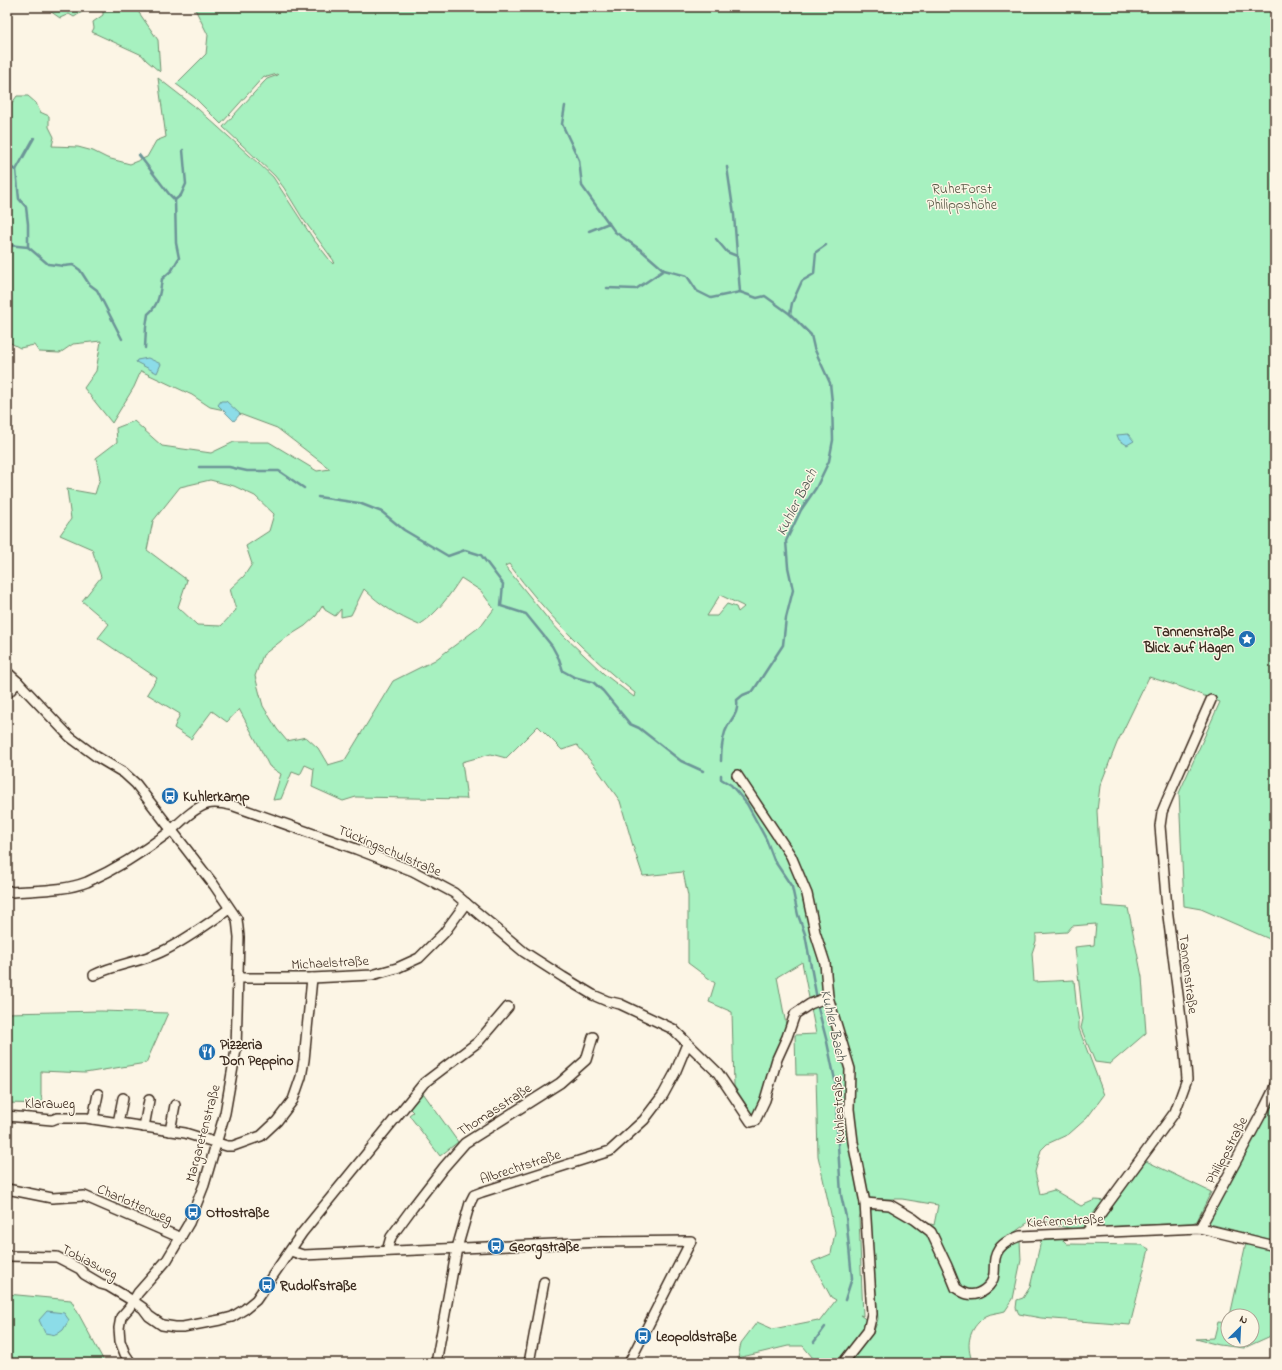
<svg xmlns="http://www.w3.org/2000/svg" width="1282" height="1370" font-family="'Indie Flower',sans-serif">
<style>
.green{fill:#a7f1c0;stroke:#718e6f;fill-rule:evenodd}
.water{fill:#8cdce8;stroke:#6c9597}
.lines{fill:none;stroke-linecap:round;stroke-linejoin:round}
.stream{stroke:#6c9597;stroke-width:2.5}
.street-casing{stroke:#3b2a1e;stroke-width:12}
.street{stroke:#fcf5e5;stroke-width:9}
.labels{text-anchor:middle;stroke-width:3;stroke-linejoin:round;paint-order:stroke}
.park-label{font-size:14px;fill:#51523e;stroke:#fcf5e5}
.poi-label{font-size:14px;font-weight:bold;fill:#3b2a1e;stroke:#fcf5e5;text-anchor:start}
.street-label{font-size:14px;fill:#3b2a1e;stroke:#fcf5e5}
.water-label{font-size:15px;font-style:italic;fill:#4f5650;stroke:#fcf5e5}
</style>
<rect width="100%" height="100%" fill="#fcf5e5"/>
<filter id="ink" filterUnits="userSpaceOnUse"><feTurbulence type="fractalNoise" baseFrequency=".025" numOctaves="2"/><feDisplacementMap in="SourceGraphic" scale="8" xChannelSelector="R" yChannelSelector="G"/><feConvolveMatrix kernelMatrix="1 2 1 2 8 2 1 2 1" color-interpolation-filters="sRGB"/></filter>
<g filter="url(#ink)">
<g class="green">
<path d="M 44,7 L 83,7 L 82,12 L 74,17 L 69,14 L 60,18 Z"/>
<path d="M 103,7 L 135,7 L 158,40 L 160,72 L 146,60 L 142,55 L 92,32 L 94,28 L 93,22 L 103,15 Z"/>
<path d="M 198,7 L 1275,7 L 1275,938 L 1274,941 L 1201,909 L 1184,906 L 1179,793 L 1220,702 L 1181,687 L 1149,677 L 1117,743 L 1100,786 L 1097,811 L 1102,906 L 1128,908 L 1142,977 L 1146,1033 L 1110,1064 L 1095,1062 L 1081,1028 L 1083,1019 L 1075,947 L 1094,945 L 1096,924 L 1072,926 L 1067,932 L 1036,934 L 1036,941 L 1032,953 L 1034,982 L 1074,980 L 1077,1012 L 1079,1021 L 1079,1029 L 1104,1095 L 1087,1118 L 1069,1134 L 1047,1144 L 1041,1150 L 1035,1172 L 1040,1194 L 1054,1190 L 1081,1206 L 1095,1200 L 1106,1201 C 1097,1212 1090,1228 1075,1229 L 1030,1221 L 1001,1242 L 985,1294 L 1003,1247 L 1020,1240 L 1021,1260 L 1013,1299 L 1005,1311 C 999,1313 991,1313 986,1316 C 984,1317 981,1320 979,1322 C 967,1334 967,1349 973,1363 L 843,1363 L 868,1331 L 873,1334 L 878,1319 L 869,1210 L 887,1209 L 934,1225 L 938,1205 L 902,1199 L 869,1199 L 859,1218 L 863,1316 L 860,1315 L 868,1321 L 852,1346 L 835,1363 L 817,1363 L 803,1346 L 788,1346 L 738,1358 L 741,1343 L 757,1322 L 773,1329 L 818,1320 L 819,1322 L 836,1300 L 831,1297 L 812,1262 L 831,1254 L 835,1232 L 818,1156 L 816,1075 L 796,1075 L 795,1035 L 816,1034 L 802,962 L 777,977 L 787,1030 L 763,1101 L 753,1115 L 734,1086 L 732,1012 L 709,1002 L 715,983 L 688,963 L 688,896 L 683,872 L 643,876 L 633,846 L 620,801 L 595,766 L 577,745 L 562,750 L 538,726 L 506,758 L 491,754 L 462,762 L 467,799 L 356,797 L 343,801 L 312,787 L 314,769 L 305,765 L 300,775 L 292,772 L 281,799 L 273,800 L 281,774 L 269,766 L 258,744 L 239,709 L 227,722 L 212,711 L 191,739 L 174,728 L 180,714 L 147,694 L 157,678 L 98,638 L 109,624 L 82,601 L 101,577 L 92,549 L 60,535 L 71,519 L 67,489 L 95,494 L 100,478 L 96,458 L 117,442 L 116,428 L 134,421 L 162,446 L 211,453 L 234,442 L 269,442 L 317,471 L 330,469 L 277,428 L 234,412 L 210,407 L 192,395 L 141,371 L 134,387 L 112,423 L 84,388 L 96,371 L 101,341 L 73,344 L 60,353 L 39,352 L 34,345 L 20,348 L 7,341 L 7,110 L 17,96 L 28,96 L 36,103 L 40,112 L 49,116 L 49,127 L 54,137 L 52,146 L 78,147 L 93,151 L 107,158 L 130,164 L 147,157 L 156,141 L 166,137 L 158,78 L 198,109 L 259,164 L 273,177 L 314,240 L 333,264 L 334,261 L 303,219 L 284,188 L 275,176 L 223,127 L 264,82 L 267,79 L 278,75 L 277,74 L 267,77 L 264,76 L 221,124 L 195,98 L 176,84 L 206,54 L 208,35 L 195,9 ZM 210,480 L 234,486 L 255,496 L 274,514 L 269,531 L 246,546 L 252,564 L 244,576 L 230,589 L 236,610 L 221,626 L 197,625 L 178,607 L 187,580 L 147,550 L 153,521 L 180,487 ZM 509,564 C 546,614 586,654 635,693 L 634,697 L 604,674 L 564,636 L 548,619 L 505,566 ZM 461,578 L 481,591 L 494,609 L 482,625 L 435,660 L 393,681 L 345,760 L 328,765 L 318,748 L 306,737 L 287,741 L 277,729 L 263,706 L 255,676 L 263,655 L 281,641 L 305,626 L 316,616 L 323,605 L 325,610 L 335,616 L 341,609 L 341,617 L 351,615 L 364,589 C 380,605 398,616 419,625 C 437,614 449,596 461,578 ZM 720,595 L 743,606 L 744,607 L 738,612 L 736,607 L 727,604 L 717,616 L 707,616 Z"/>
<path d="M 101,1011 L 168,1013 L 146,1063 L 85,1073 L 41,1071 L 41,1095 L 43,1104 L 7,1103 L 7,1013 Z"/>
<path d="M 421,1090 L 458,1142 L 440,1156 L 409,1115 L 413,1112 L 408,1107 Z"/>
<path d="M 1275,1093 L 1275,1241 L 1210,1224 L 1208,1220 Z"/>
<path d="M 1144,1160 L 1211,1192 L 1197,1221 L 1192,1223 L 1102,1227 L 1100,1224 Z"/>
<path d="M 1062,1239 L 1067,1244 L 1142,1245 L 1149,1249 L 1130,1325 L 1041,1318 L 1019,1314 L 1016,1308 L 1017,1300 L 1023,1298 L 1030,1287 L 1041,1241 Z"/>
<path d="M 1246,1243 L 1275,1250 L 1275,1334 L 1244,1348 L 1219,1345 L 1196,1339 L 1214,1338 L 1218,1322 L 1228,1323 L 1228,1340 L 1252,1340 L 1252,1316 L 1230,1316 Z"/>
<path d="M 7,1294 L 71,1300 L 105,1363 L 7,1363 Z"/>
</g>
<g class="water">
<path d="M 148,358 L 161,364 L 157,373 L 136,362 L 137,360 Z"/>
<path d="M 221,401 L 226,401 L 240,414 L 234,421 L 218,405 Z"/>
<path d="M 1128,434 L 1134,441 L 1127,445 L 1119,440 L 1117,435 Z"/>
<path d="M 47,1311 L 64,1313 L 69,1320 L 63,1330 L 56,1335 L 45,1333 L 39,1320 Z"/>
</g>
<g class="lines">
<g class="stream">
<path d="M 565,106 L 562,124 L 579,160 L 582,186 L 615,232 L 641,250 L 664,270 L 687,276 L 697,291 L 711,298 L 740,292 L 757,298 L 765,296 L 790,314 L 811,335 L 814,348 L 830,383 L 832,402 L 833,440 L 829,461 L 816,488 L 801,510 L 786,541 L 788,567 L 793,590 L 786,618 L 783,645 L 753,691 L 743,695 L 737,700 C 739,716 730,718 725,732 C 722,742 721,751 721,761"/>
<path d="M 139,155 L 169,194 L 175,200"/>
<path d="M 7,166 L 16,170 L 19,199 L 26,207 L 28,224 L 28,247 L 48,264 L 64,266 L 73,265 L 80,270 L 89,284 L 97,290 L 122,339"/>
<path d="M 727,167 L 734,215 L 740,292"/>
<path d="M 16,170 L 34,138"/>
<path d="M 589,231 L 609,223"/>
<path d="M 716,239 L 727,252 L 737,256"/>
<path d="M 7,245 L 28,247"/>
<path d="M 607,288 L 636,289 L 664,270"/>
<path d="M 790,314 L 792,303 L 802,281 L 814,274 L 816,252 L 826,245"/>
<path d="M 145,348 L 146,327 L 148,314 C 159,305 160,292 162,279 L 172,270 L 179,258 L 176,243 L 175,200 L 181,195 L 186,184 L 183,150"/>
<path d="M 199,467 L 229,467 L 247,471 L 279,471 L 304,488"/>
<path d="M 318,497 L 359,503 L 382,512 L 404,530 L 448,556 L 465,550 L 481,555 L 503,584 L 501,606 L 526,614 L 552,646 L 559,659 L 563,671 L 574,677 L 593,682 L 603,691 L 630,724 L 639,728 L 681,761 L 703,771"/>
<path d="M 721,775 L 721,779 L 731,785 L 747,804 L 766,839 L 774,860 L 792,887 L 798,915 L 805,934 L 817,999"/>
<path d="M 817,1004 L 827,1042 L 836,1085 L 837,1128 L 841,1195 L 846,1217 L 852,1278 L 845,1300"/>
<path d="M 814,1342 L 825,1327"/>
</g>
<defs>
<g id="street">
<path d="M 7,672 L 18,682 L 70,737 L 97,757 L 124,773 L 136,784 L 214,885 L 237,919 L 239,937 L 236,1050 L 225,1113 L 204,1185 L 189,1223 L 167,1260 L 138,1293 L 129,1308 L 121,1317 L 119,1328 L 120,1341 L 125,1354 L 131,1363"/>
<path d="M 7,694 L 18,682"/>
<path d="M 737,775 L 791,856 L 807,894 L 815,932 L 825,963 L 828,997 L 850,1069 L 849,1109 L 853,1142 L 865,1203 L 872,1314 L 868,1331 L 843,1363"/>
<path d="M 7,890 L 12,892 C 36,890 64,891 87,882 C 116,869 143,852 168,833 C 180,823 192,809 207,804 C 216,801 226,804 234,806 L 356,849 L 413,871 L 454,893 L 524,952 L 563,977 L 593,995 L 607,1001 L 620,1004 L 673,1029 L 718,1073 L 751,1122 L 755,1121 L 765,1100 L 777,1059 L 787,1037 L 795,1014 L 810,1004 L 828,997"/>
<path d="M 94,975 C 116,964 140,962 161,952 C 183,942 209,923 229,909"/>
<path d="M 238,978 L 312,978 L 372,975 L 397,968 L 419,958 L 444,933 L 466,903"/>
<path d="M 7,1116 L 52,1120 L 57,1118 L 86,1118 L 185,1133 L 227,1146 L 233,1146 L 261,1136 L 277,1121 L 293,1100 L 301,1077 L 304,1060 L 312,978"/>
<path d="M 93,1119 L 98,1094"/>
<path d="M 118,1123 L 123,1098"/>
<path d="M 144,1127 L 149,1100"/>
<path d="M 170,1131 L 175,1105"/>
<path d="M 7,1189 L 52,1198 L 84,1196 L 181,1238"/>
<path d="M 865,1203 L 890,1205 L 914,1219 L 931,1232 L 947,1266 L 956,1288 C 959,1290 963,1293 967,1294 C 979,1297 993,1286 994,1274 C 995,1264 993,1258 999,1249 C 1004,1242 1012,1239 1020,1236 L 1200,1228 L 1275,1246"/>
<path d="M 1200,1228 L 1264,1109 L 1273,1091 L 1275,1085"/>
<path d="M 1087,1232 L 1175,1112 L 1187,1079 L 1184,1042 L 1167,908 L 1160,826 L 1162,812 L 1167,800 L 1211,700"/>
<path d="M 291,1251 L 303,1255 L 601,1242 L 691,1241 L 629,1363"/>
<path d="M 387,1251 L 391,1237 L 413,1207 L 444,1167 L 465,1143 L 560,1083 L 586,1060 L 593,1037"/>
<path d="M 7,1256 L 57,1257 L 80,1269 L 84,1274 L 101,1284 L 108,1286 L 133,1301 L 143,1308 L 149,1316 L 162,1325 L 175,1327 L 183,1327 L 220,1320 L 232,1317 L 245,1309 L 256,1300 L 302,1233 L 424,1083 L 478,1042 L 508,1007"/>
<path d="M 436,1363 L 457,1248 L 470,1203 L 474,1195 L 482,1192 L 610,1151 L 644,1120 L 663,1095 L 675,1073 L 687,1044"/>
<path d="M 529,1363 L 544,1282"/>
</g>
</defs>
<use href="#street" class="street-casing"/>
<use href="#street" class="street"/>
</g>
</g>
<defs>
<symbol id="sight-disc" viewBox="-11 -11 22 22"><circle r="9.5" fill="#1f6fb2" stroke="#fcf5e5"/><path d="M0-6L1.8-2.2L6-1.7L2.9 1.2L3.7 5.4L0 3.3L-3.7 5.4L-2.9 1.2L-6-1.7L-1.8-2.2Z" fill="#fff"/></symbol>
<symbol id="bus-disc" viewBox="-11 -11 22 22"><circle r="9.5" fill="#1f6fb2" stroke="#fcf5e5"/><path d="M-5-6H5V4H4V6H2V4H-2V6H-4V4H-5ZM-3.5-4V0h7V-4ZM-3.5 1.2v1.5H-2V1.2ZM2 1.2v1.5H3.5V1.2Z" fill="#fff"/></symbol>
<symbol id="restaurant-disc" viewBox="-11 -11 22 22"><circle r="9.5" fill="#1f6fb2" stroke="#fcf5e5"/><path d="M-5-6h1v4h1v-4h1v4h1v-4h1v5L-1.5 .5V6h-2V.5L-5-1ZM5-6V6H3V1.5H1.5Q1.5-4 5-6Z" fill="#fff"/></symbol>
</defs>
<g fill-rule="evenodd">
<use href="#sight-disc" x="1237" y="629" width="20" height="20"/>
<use href="#bus-disc" x="160" y="786" width="20" height="20"/>
<use href="#restaurant-disc" x="197" y="1042" width="20" height="20"/>
<use href="#bus-disc" x="183" y="1202" width="20" height="20"/>
<use href="#bus-disc" x="486" y="1236" width="20" height="20"/>
<use href="#bus-disc" x="257" y="1275" width="20" height="20"/>
<use href="#bus-disc" x="633" y="1326" width="20" height="20"/>
</g>
<g class="labels">
<g class="park-label">
<text x="962" y="193">RuheForst<tspan x="962" dy="16">Philippshöhe</tspan></text>
</g>
<g class="poi-label">
<text x="1234" y="636" text-anchor="end">Tannenstraße<tspan x="1234" dy="16">Blick auf Hagen</tspan></text>
<text x="183" y="801">Kuhlerkamp</text>
<text x="220" y="1049">Pizzeria<tspan x="220" dy="16">Don Peppino</tspan></text>
<text x="206" y="1217">Ottostraße</text>
<text x="509" y="1251">Georgstraße</text>
<text x="280" y="1290">Rudolfstraße</text>
<text x="656" y="1341">Leopoldstraße</text>
</g>
<g class="street-label">
<text transform="translate(390 850) rotate(23)" y="5">Tückingschulstraße</text>
<text transform="translate(330 962) rotate(-3)" y="5">Michaelstraße</text>
<text transform="translate(1189 974) rotate(83)" y="5">Tannenstraße</text>
<text x="50" y="1108">Klaraweg</text>
<text transform="translate(494 1109) rotate(-33)" y="5">Thomasstraße</text>
<text transform="translate(838 1110) rotate(-93)" y="5">Kuhlestraße</text>
<text transform="translate(202 1133) rotate(-75)" y="5">Margaretenstraße</text>
<text transform="translate(1226 1150) rotate(-62)" y="5">Philippstraße</text>
<text transform="translate(520 1166) rotate(-18)" y="5">Albrechtstraße</text>
<text transform="translate(135 1203) rotate(23)" y="5">Charlottenweg</text>
<text transform="translate(1065 1220) rotate(-3)" y="5">Kiefernstraße</text>
<text transform="translate(90 1261) rotate(27)" y="5">Tobiasweg</text>
</g>
<g class="water-label">
<text transform="translate(796 502) rotate(-63)" y="5">Kuhler Bach</text>
<text transform="translate(834 1025) rotate(77)" y="5">Kuhler Bach</text>
</g>
</g>
<rect width="1282" height="1370" fill="none" stroke="#fcf5e5" stroke-width="24"/>
<rect x="12" y="12" width="1258" height="1346" fill="none" stroke="#3b2a1e" stroke-width="1.5" filter="url(#ink)"/>
<g transform="translate(1240 1328) rotate(24)"><circle r="19" fill="#fcf5e5" stroke="#afa495"/>
<path d="M0-3L7 15L0 10L-7 15Z" fill="#1f6fb2"/>
<text y="-6" font-size="11" font-weight="bold" text-anchor="middle" fill="#3b2a1e">N</text>
</g>
</svg>
